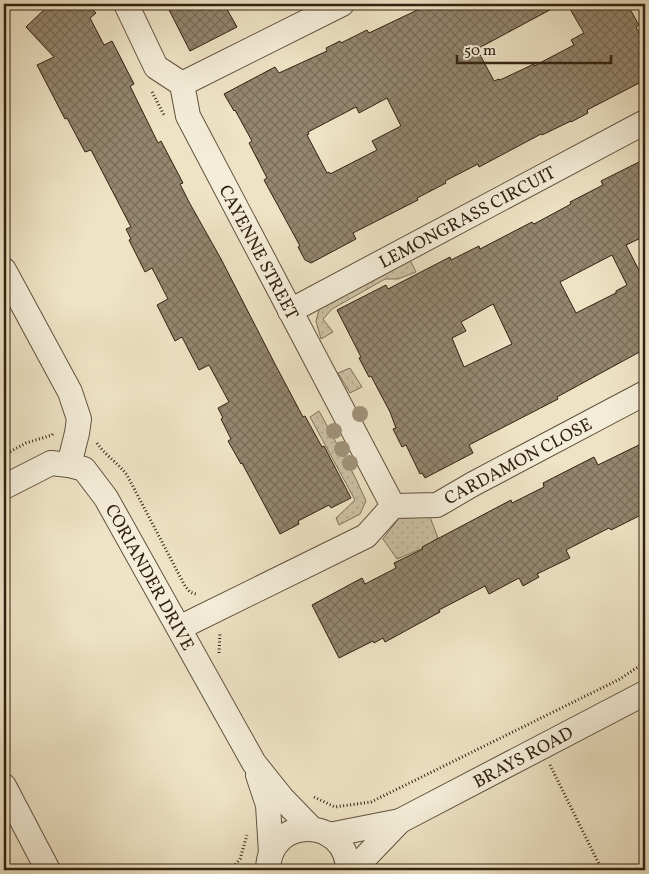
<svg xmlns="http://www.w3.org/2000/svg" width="649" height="874" font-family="Vollkorn,serif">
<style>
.grass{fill:url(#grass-dots);stroke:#80725c}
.building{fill:url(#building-cross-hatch);stroke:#322111;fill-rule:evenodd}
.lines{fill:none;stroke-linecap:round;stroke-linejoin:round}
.minor-casing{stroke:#61523e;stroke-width:26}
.path{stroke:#322111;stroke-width:3;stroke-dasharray:1 2.5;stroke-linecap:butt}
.minor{stroke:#f4edd9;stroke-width:24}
.tree{fill:#a0937b}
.labels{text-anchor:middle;stroke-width:4;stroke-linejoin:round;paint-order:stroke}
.street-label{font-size:18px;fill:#322111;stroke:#f4edd9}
</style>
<defs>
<pattern id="grass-dots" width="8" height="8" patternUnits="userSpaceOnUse" patternTransform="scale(1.25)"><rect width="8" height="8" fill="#cec2a6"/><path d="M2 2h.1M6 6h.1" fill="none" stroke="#b1a68e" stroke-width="1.8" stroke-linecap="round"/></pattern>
<pattern id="building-cross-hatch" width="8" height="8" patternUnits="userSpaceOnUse" patternTransform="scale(1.25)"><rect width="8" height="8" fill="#94866f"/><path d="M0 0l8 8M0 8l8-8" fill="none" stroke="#796d5a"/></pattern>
</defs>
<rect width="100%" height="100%" fill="#eee3c5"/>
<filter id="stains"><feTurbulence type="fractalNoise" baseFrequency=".004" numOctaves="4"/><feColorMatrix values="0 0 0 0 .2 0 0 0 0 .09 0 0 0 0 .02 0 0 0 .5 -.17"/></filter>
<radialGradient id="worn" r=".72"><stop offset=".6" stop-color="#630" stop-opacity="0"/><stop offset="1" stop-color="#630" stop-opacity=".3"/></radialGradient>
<g class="grass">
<path d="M 409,258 L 416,272 L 398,279 L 385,279 L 332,309 L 323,319 L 333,332 L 321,339 L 316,321 L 319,310 L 329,297 Z"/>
<path d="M 350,368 L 362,387 L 350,393 L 338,373 Z"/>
<path d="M 319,411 L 355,477 L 366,501 L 360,514 L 339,525 L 336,518 L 355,500 L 310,417 Z"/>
<path d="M 430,517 L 438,538 L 421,549 L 397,559 L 383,539 L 399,518 Z"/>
</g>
<g class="building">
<path d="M 50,4 L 87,4 L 96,13 L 90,18 L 104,45 L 112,41 L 134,84 L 130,86 L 158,143 L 161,141 L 183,183 L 180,184 L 189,202 L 221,259 L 276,366 L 303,417 L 305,416 L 322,447 L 324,446 L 351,498 L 331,508 L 329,505 L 298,521 L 299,524 L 280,534 L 242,463 L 241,464 L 228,441 L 231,439 L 221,419 L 223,418 L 218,408 L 229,402 L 209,365 L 199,370 L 182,337 L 175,341 L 157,305 L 168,299 L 152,268 L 145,272 L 129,240 L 131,239 L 126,229 L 131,227 L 91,150 L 85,152 L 67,118 L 65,119 L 37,65 L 54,57 L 26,27 Z"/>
<path d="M 166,4 L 224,4 L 237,27 L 190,51 Z"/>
<path d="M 430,4 L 561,4 L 477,49 L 494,81 L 499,79 L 500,80 L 534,64 L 534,66 L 574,45 L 571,40 L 584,33 L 567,4 L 627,4 L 639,25 L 636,27 L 645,44 L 645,80 L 587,110 L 588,113 L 571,122 L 571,121 L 542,135 L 541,134 L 479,167 L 478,164 L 445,181 L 446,183 L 417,198 L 418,200 L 353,233 L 356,239 L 311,263 L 305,260 L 298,247 L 300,246 L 264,180 L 267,178 L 249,143 L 252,141 L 235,110 L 234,111 L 224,94 L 275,67 L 279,73 L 327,51 L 326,48 L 340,41 L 341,43 L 367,30 L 369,33 ZM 387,98 L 401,126 L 372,141 L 377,150 L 330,174 L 329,172 L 327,173 L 307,135 L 309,134 L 308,132 L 356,107 L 359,113 Z"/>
<path d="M 645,159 L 645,236 L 626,245 L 645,282 L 645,349 L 557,397 L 558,399 L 469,445 L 473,453 L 425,478 L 422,473 L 420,474 L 406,445 L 402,447 L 393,429 L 396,428 L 390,412 L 371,376 L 369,377 L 359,358 L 361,357 L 337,310 L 386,285 L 388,289 L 450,257 L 451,260 L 479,246 L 480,249 L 532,222 L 534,224 L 571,204 L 570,202 L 603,185 L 601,181 ZM 612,255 L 627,285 L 616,291 L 616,293 L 576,313 L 560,282 ZM 493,304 L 512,344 L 464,367 L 452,338 L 466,331 L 461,322 Z"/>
<path d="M 645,442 L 645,513 L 611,530 L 609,528 L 566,550 L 570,558 L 537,574 L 539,577 L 523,586 L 519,578 L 489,594 L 485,586 L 439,610 L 440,612 L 385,642 L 383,638 L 374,643 L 373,641 L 339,658 L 312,605 L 362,578 L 365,584 L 396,568 L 394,563 L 423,549 L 422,547 L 511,500 L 512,503 L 544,487 L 543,483 L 594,457 L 598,465 Z"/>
</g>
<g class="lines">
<defs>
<g id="minor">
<path d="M 126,4 L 156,67 L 182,84 L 188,116 L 393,506"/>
<path d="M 182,84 L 342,4"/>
<path d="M 4,270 L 70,392 L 79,419 L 77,433 L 69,465"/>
<path d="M 290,311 L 645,122"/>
<path d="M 4,487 L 51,463 L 69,465 L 84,469 L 106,498 L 254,763 L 282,798 L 312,829"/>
<path d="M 179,628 L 366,536 L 393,506 L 437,505 L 473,484 L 645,393"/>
<path d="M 258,775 L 268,805 L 271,853"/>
<path d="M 4,786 L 48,870"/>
<path d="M 329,835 L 400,821 L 645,693"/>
<path d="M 268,870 C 269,815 347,816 348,870"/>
<path d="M 353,870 L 400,821"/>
</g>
</defs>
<use href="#minor" class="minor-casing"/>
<g class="path">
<path d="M 152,92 L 164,115"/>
<path d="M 97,443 C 105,455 118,463 127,475 L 185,586 L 190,592 L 198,595"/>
<path d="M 4,455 L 26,443 L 52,435 L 54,432"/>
<path d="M 219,653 L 220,632"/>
<path d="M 550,765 L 602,870"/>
<path d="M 314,797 L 335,807 L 371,802 L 620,679 L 645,662"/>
<path d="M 231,870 L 240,859 L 247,835"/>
</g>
<use href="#minor" class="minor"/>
</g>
<g class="tree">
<circle cx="360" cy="414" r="8"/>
<circle cx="334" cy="431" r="8"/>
<circle cx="342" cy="449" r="8"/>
<circle cx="350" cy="463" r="8"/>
</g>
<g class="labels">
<g class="street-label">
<text transform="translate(467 217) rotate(-28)" y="6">LEMONGRASS CIRCUIT</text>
<text transform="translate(259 252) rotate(62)" y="6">CAYENNE STREET</text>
<text transform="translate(518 461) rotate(-28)" y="6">CARDAMON CLOSE</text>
<text transform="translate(150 577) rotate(61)" y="6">CORIANDER DRIVE</text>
<text transform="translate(523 757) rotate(-28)" y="6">BRAYS ROAD</text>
</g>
</g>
<rect width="649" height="874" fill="none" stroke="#eee3c5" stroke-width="20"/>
<rect x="5" y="5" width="639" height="864" fill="none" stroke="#322111" stroke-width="2.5"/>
<rect x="10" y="10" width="629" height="854" fill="none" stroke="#322111"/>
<path d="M457 55v8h154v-8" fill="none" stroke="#322111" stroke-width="2.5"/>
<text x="464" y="55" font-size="15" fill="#322111" stroke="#f4edd9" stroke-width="4" paint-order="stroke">50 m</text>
<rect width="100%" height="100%" filter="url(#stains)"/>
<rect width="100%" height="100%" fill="url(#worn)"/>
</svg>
